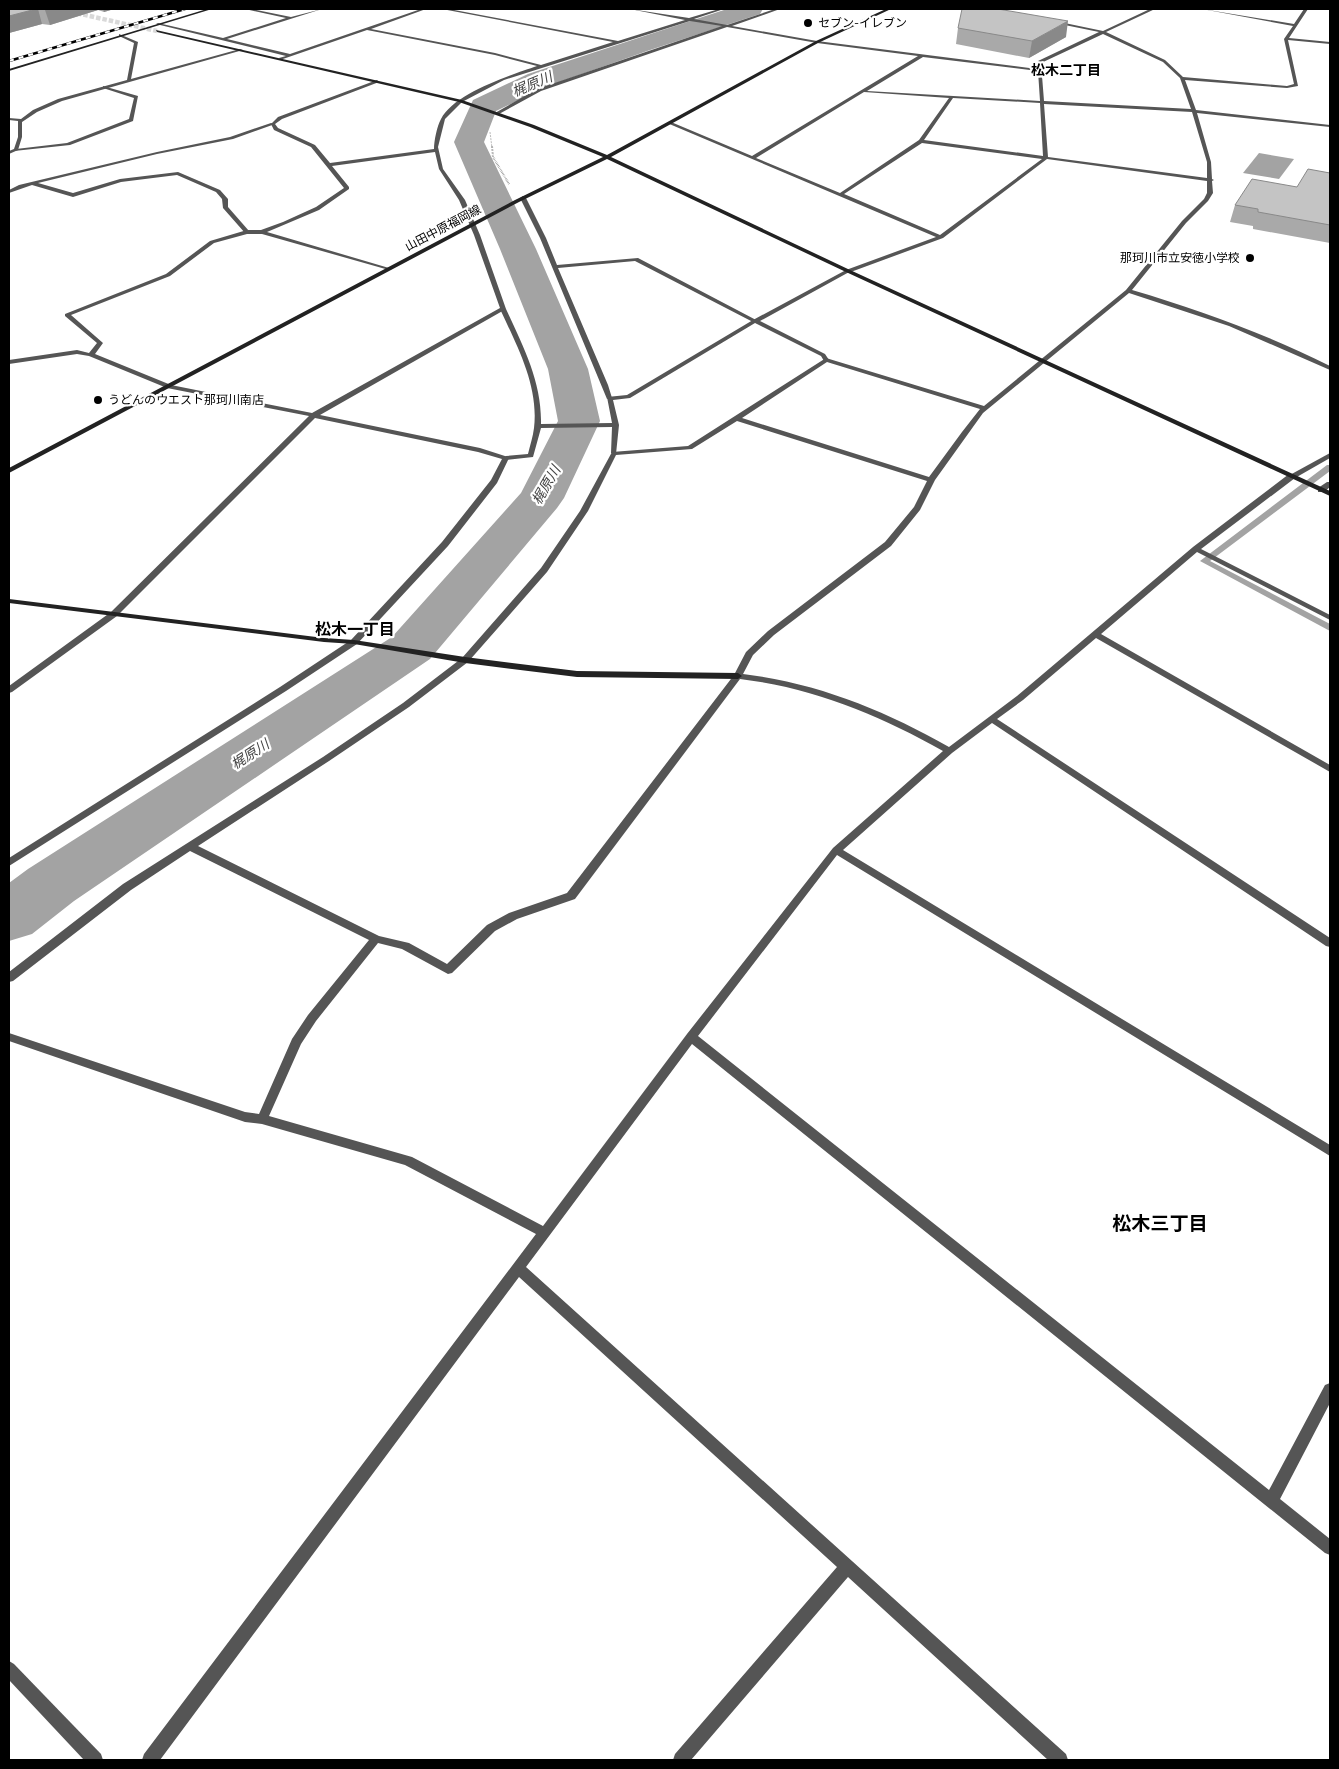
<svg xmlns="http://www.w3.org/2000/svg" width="1339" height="1769" font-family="'Nunito Sans','Noto Sans JP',sans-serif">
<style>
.water{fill:#a3a3a3}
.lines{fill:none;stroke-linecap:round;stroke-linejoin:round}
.stream{fill:#a3a3a3;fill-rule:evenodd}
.river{fill:#a3a3a3;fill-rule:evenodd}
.secondary-tunnel{stroke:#d9d9d9;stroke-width:4.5;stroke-dasharray:4.5 2;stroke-linecap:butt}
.path-far1{stroke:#777;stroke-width:1;stroke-dasharray:0.5 1;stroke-linecap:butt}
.path{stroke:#777;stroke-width:2;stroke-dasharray:0.5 1;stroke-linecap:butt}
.lane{fill:#555;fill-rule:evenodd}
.street{fill:#555;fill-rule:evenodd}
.secondary{fill:#222;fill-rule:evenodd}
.rail-casing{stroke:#000;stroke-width:2.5}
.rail{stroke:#fff;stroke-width:2;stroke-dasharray:5;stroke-linecap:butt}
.wall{fill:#a9a9a9}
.shaded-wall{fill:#898989}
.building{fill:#c4c4c4;stroke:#898989}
.poi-dot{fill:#000;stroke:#fff;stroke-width:2}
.labels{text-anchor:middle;stroke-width:4.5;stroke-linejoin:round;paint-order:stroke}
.far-poi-label{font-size:12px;fill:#000;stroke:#fff;text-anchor:start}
.far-street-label{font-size:12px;fill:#000;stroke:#fff}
.far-neighbourhood-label{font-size:14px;font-weight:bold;fill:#000;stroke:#fff}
.far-water-label{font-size:14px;font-style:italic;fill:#444;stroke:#fff}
.neighbourhood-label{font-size:16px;font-weight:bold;fill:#000;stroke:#fff}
.near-neighbourhood-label{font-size:19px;font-weight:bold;fill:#000;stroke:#fff}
</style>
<rect width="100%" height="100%" fill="#fff"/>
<path class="water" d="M 1259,153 L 1294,159 L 1279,179 L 1243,173 Z"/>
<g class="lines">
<path class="stream" d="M 1327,465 L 1330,465 L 1330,471 L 1210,561 L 1330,624 L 1330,631 L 1200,561 Z"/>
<path class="river" d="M 727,9 L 763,9 L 760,14 L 650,50 L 548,86 L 496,111 L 484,142 L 536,249 L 588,369 L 600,421 L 564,498 L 557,508 L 430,659 L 74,901 L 32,934 L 9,941 L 9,883 L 28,869 L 392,637 L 521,493 L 558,421 L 548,369 L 500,249 L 454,142 L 473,100 L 528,74 Z"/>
<path class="secondary-tunnel" d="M 58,9 L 157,31"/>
<path class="path-far1" d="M 490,132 L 492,148"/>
<path class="path" d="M 492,146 L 493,157 L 509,184"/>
<g class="lane">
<path d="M 103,86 L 138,96 L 133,121 L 70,145 L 14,151 L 16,149 L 67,143 L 129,119 L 134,98 L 103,88 Z"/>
<path d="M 271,123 L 275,124 L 233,139 L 157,154 L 38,183 L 73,193 L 120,179 L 178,172 L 220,190 L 228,199 L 228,207 L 249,231 L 249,233 L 245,233 L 223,208 L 222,199 L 216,192 L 177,175 L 121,182 L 73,197 L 32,185 L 9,193 L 9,190 L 19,185 L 157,152 L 230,137 Z"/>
<path d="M 846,270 L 851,271 L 760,321 L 825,354 L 829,360 L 828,361 L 824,361 L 821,356 L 755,323 L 630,398 L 613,400 L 619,425 L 616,454 L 611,453 L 612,427 L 541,428 L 533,457 L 506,460 L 503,458 L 506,456 L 528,454 C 530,445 533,437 534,428 C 539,386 517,346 500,309 L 501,308 L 506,309 C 523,346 542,382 541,424 L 612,423 L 607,397 L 627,395 L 753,320 Z"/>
<path d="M 1330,453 L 1330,458 L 1295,478 L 1288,476 Z"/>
</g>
<g class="street">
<path d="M 245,9 L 251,9 L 291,17 L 322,9 L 227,39 L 290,54 L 421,9 L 426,9 L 371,29 L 495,53 L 541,65 L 613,42 L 442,9 L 449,9 L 618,41 L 685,20 L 630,9 L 689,18 L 719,9 L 724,9 L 694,19 L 727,25 L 775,9 L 780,9 L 732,26 L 817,41 L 1037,69 L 1038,61 L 1099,32 L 1055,23 L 1055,21 L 1103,31 L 1150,9 L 1155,9 L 1106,32 L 1165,60 L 1183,77 L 1287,86 L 1294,84 L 1284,39 L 1293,26 L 1202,9 L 1294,24 L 1304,9 L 1308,9 L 1289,38 L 1330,42 L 1330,44 L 1288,40 L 1298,86 L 1287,88 L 1185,80 L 1196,110 L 1330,125 L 1330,127 L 1197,113 L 1211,162 L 1212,179 L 1214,180 L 1212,181 L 1213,193 L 1208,201 L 1186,223 L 1132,290 C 1200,310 1266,334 1330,366 L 1330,370 L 1229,326 L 1129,293 L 983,413 L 935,480 L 920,510 L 891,546 L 774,635 L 753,655 L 743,674 C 817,683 884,710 949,747 L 1017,696 L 1193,547 L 1289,474 L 1295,474 L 1295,478 L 1201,549 L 1330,615 L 1330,620 L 1197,552 L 1101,634 L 1330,765 L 1330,772 L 1096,638 L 1023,700 L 997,719 L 1330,938 L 1330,947 L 1326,946 L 992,723 L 952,753 L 843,850 L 1330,1145 L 1330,1156 L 837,855 L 698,1036 L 1269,1490 L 1325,1385 L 1330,1383 L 1330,1403 L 1280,1499 L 1330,1539 L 1330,1555 L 1325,1553 L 692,1044 L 526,1267 L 1066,1754 L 1068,1760 L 1048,1760 L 848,1577 L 691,1760 L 673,1760 L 675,1754 L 837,1567 L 519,1277 L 160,1760 L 142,1760 L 144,1754 L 536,1234 L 405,1165 L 262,1124 L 245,1122 L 9,1041 L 9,1033 L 245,1112 L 259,1114 L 292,1039 L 308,1015 L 369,940 L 190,851 L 131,890 L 13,981 L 9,982 L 9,972 L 123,884 L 323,757 L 403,703 L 462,658 L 541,568 L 580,511 L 612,452 L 688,446 L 826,358 L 984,406 L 1126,290 L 1182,221 L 1204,199 L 1207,193 L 1207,181 L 1047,159 L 943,238 L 848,273 L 845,271 L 846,270 L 936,237 L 667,123 L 671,122 L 752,156 L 918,56 L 817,43 L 727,27 L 541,91 L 499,114 L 495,113 L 537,89 L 722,26 L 690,21 L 504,80 L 462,102 L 445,119 L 438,147 L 443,169 L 465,200 L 480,235 L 506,309 L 320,415 L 480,448 L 508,457 L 509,458 L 497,483 L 448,546 L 357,644 L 286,691 L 9,866 L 9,858 L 280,687 L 351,640 L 442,542 L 491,480 L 502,459 L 478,452 L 315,418 L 117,616 L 12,692 L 9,693 L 9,686 L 111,612 L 309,416 L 167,388 L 89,356 L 77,354 L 9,364 L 9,360 L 77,350 L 89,353 L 97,343 L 65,316 L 65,314 L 166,274 L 210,241 L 247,230 L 261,230 L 283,222 L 316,207 L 344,188 L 311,147 L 274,130 L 271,124 L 278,117 L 377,80 L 379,82 L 282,119 L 275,124 L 278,128 L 315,145 L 330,163 L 434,149 C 434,141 437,126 441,119 C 454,93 511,75 537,66 L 495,55 L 367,30 L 280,60 L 279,58 L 286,56 L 156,24 L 158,23 L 223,38 L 286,18 ZM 1103,34 L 1163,62 L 1180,78 L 1191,109 L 1044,101 L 1041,63 ZM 923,57 L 1038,71 L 1040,101 L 867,91 ZM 864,92 L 949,98 L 919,140 L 840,193 L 756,158 ZM 953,98 L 1040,103 L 1043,156 L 924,140 ZM 1044,104 L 1192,112 L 1207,162 L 1207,178 L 1048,157 ZM 922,143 L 1042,159 L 940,235 L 844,194 ZM 435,152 L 439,169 L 459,200 L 474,235 L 500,308 L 312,413 L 171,385 L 95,354 L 103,343 L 71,315 L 170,276 L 214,243 L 247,234 L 262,234 L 389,270 L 389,268 L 267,232 L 319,210 L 349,189 L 349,187 L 332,166 ZM 827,362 L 980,409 L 962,432 L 929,477 L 742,418 ZM 737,421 L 927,481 L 914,507 L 885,542 L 768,631 L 746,652 L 734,675 L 567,893 L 509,913 L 487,925 L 447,964 L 409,943 L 379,936 L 198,846 L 329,761 L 409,707 L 468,662 L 547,572 L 588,511 L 616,455 L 692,449 ZM 740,679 C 814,688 879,715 943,751 L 833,848 L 687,1034 L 543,1226 L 412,1157 L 269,1116 L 301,1044 L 316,1021 L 378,943 L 402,949 L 448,974 L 452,973 L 495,931 L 517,919 L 575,899 Z"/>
<path d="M 119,34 L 138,42 L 131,79 L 240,49 L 243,50 L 62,101 L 37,112 L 22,122 L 22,137 L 18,150 L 9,154 L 9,151 L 14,149 L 18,137 L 18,121 L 9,120 L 9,118 L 21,119 L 33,110 L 58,99 L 127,80 L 134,43 L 119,36 Z"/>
<path d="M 523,196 L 526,198 L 546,238 L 557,265 L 638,258 L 758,321 L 753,322 L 635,261 L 558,268 L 608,385 L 612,398 L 607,399 L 540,238 L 520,198 Z"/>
<path d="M 1327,482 L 1330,482 L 1330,487 L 1324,492 L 1318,492 L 1318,488 Z"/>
<path d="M 9,1661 L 14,1664 L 101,1754 L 103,1760 L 84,1760 L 9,1680 Z"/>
</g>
<g class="secondary">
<path d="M 207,9 L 212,9 L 9,71 L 9,69 Z"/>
<path d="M 886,9 L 891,9 L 818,43 L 611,157 L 850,270 L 1330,491 L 1330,496 L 846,272 L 607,159 L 519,202 L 9,473 L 9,468 L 515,200 L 603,157 L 530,127 L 459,102 L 157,32 L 156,30 L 462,100 L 534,125 L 607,155 L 816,41 Z"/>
<path d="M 9,599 L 324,638 L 354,640 L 465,657 L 577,671 L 738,673 L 742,676 L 738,679 L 577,677 L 465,663 L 354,644 L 324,642 L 9,603 Z"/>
</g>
<defs>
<path id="rail" d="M 9,61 L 185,9"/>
</defs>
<use href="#rail" class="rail-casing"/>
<use href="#rail" class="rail"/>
</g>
<g class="wall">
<path d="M 9,9 L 114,9 L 104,12 L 98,10 L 50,25 L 42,24 L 9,33 Z"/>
<path d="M 958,28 L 1066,37 L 1029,58 L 956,44 Z"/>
<path d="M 1330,173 L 1330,243 L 1253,229 L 1253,226 L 1230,222 L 1235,205 L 1297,187 Z"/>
</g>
<g class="shaded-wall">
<path d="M 36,9 L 38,9 L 42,24 L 9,33 L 9,16 Z"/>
<path d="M 48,9 L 98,9 L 98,10 L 50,25 L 45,10 Z"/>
<path d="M 103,9 L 114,9 L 104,12 Z"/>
<path d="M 1068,21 L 1066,37 L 1029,58 L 1032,41 Z"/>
</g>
<g class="building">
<path d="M 9,9 L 36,9 L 9,16 Z"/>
<path d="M 962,9 L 998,9 L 1068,21 L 1032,41 L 958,28 Z"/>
<path d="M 1308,169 L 1330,173 L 1330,225 L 1258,212 L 1258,209 L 1235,205 L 1252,179 L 1297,187 Z"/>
</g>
<g class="poi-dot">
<circle cx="808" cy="23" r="5"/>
<circle cx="1250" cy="258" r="5"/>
<circle cx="98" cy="400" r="5"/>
</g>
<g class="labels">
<g class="far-poi-label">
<text x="818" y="27">セブン-イレブン</text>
<text x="1240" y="262" text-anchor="end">那珂川市立安徳小学校</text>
<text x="108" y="404">うどんのウエスト那珂川南店</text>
</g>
<g class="far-street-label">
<text transform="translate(443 228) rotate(-28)" y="4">山田中原福岡線</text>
</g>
<g class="far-neighbourhood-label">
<text x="1066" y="75">松木二丁目</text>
</g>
<g class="far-water-label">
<text transform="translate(532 84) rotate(-23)" y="5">梶原川</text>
<text transform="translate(546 485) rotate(-60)" y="5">梶原川</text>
<text transform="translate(250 754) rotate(-33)" y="5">梶原川</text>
</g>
<g class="neighbourhood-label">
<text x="355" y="635">松木一丁目</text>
</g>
<g class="near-neighbourhood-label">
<text x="1160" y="1230">松木三丁目</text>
</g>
</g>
<rect width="1339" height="1769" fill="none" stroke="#000000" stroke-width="20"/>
</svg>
